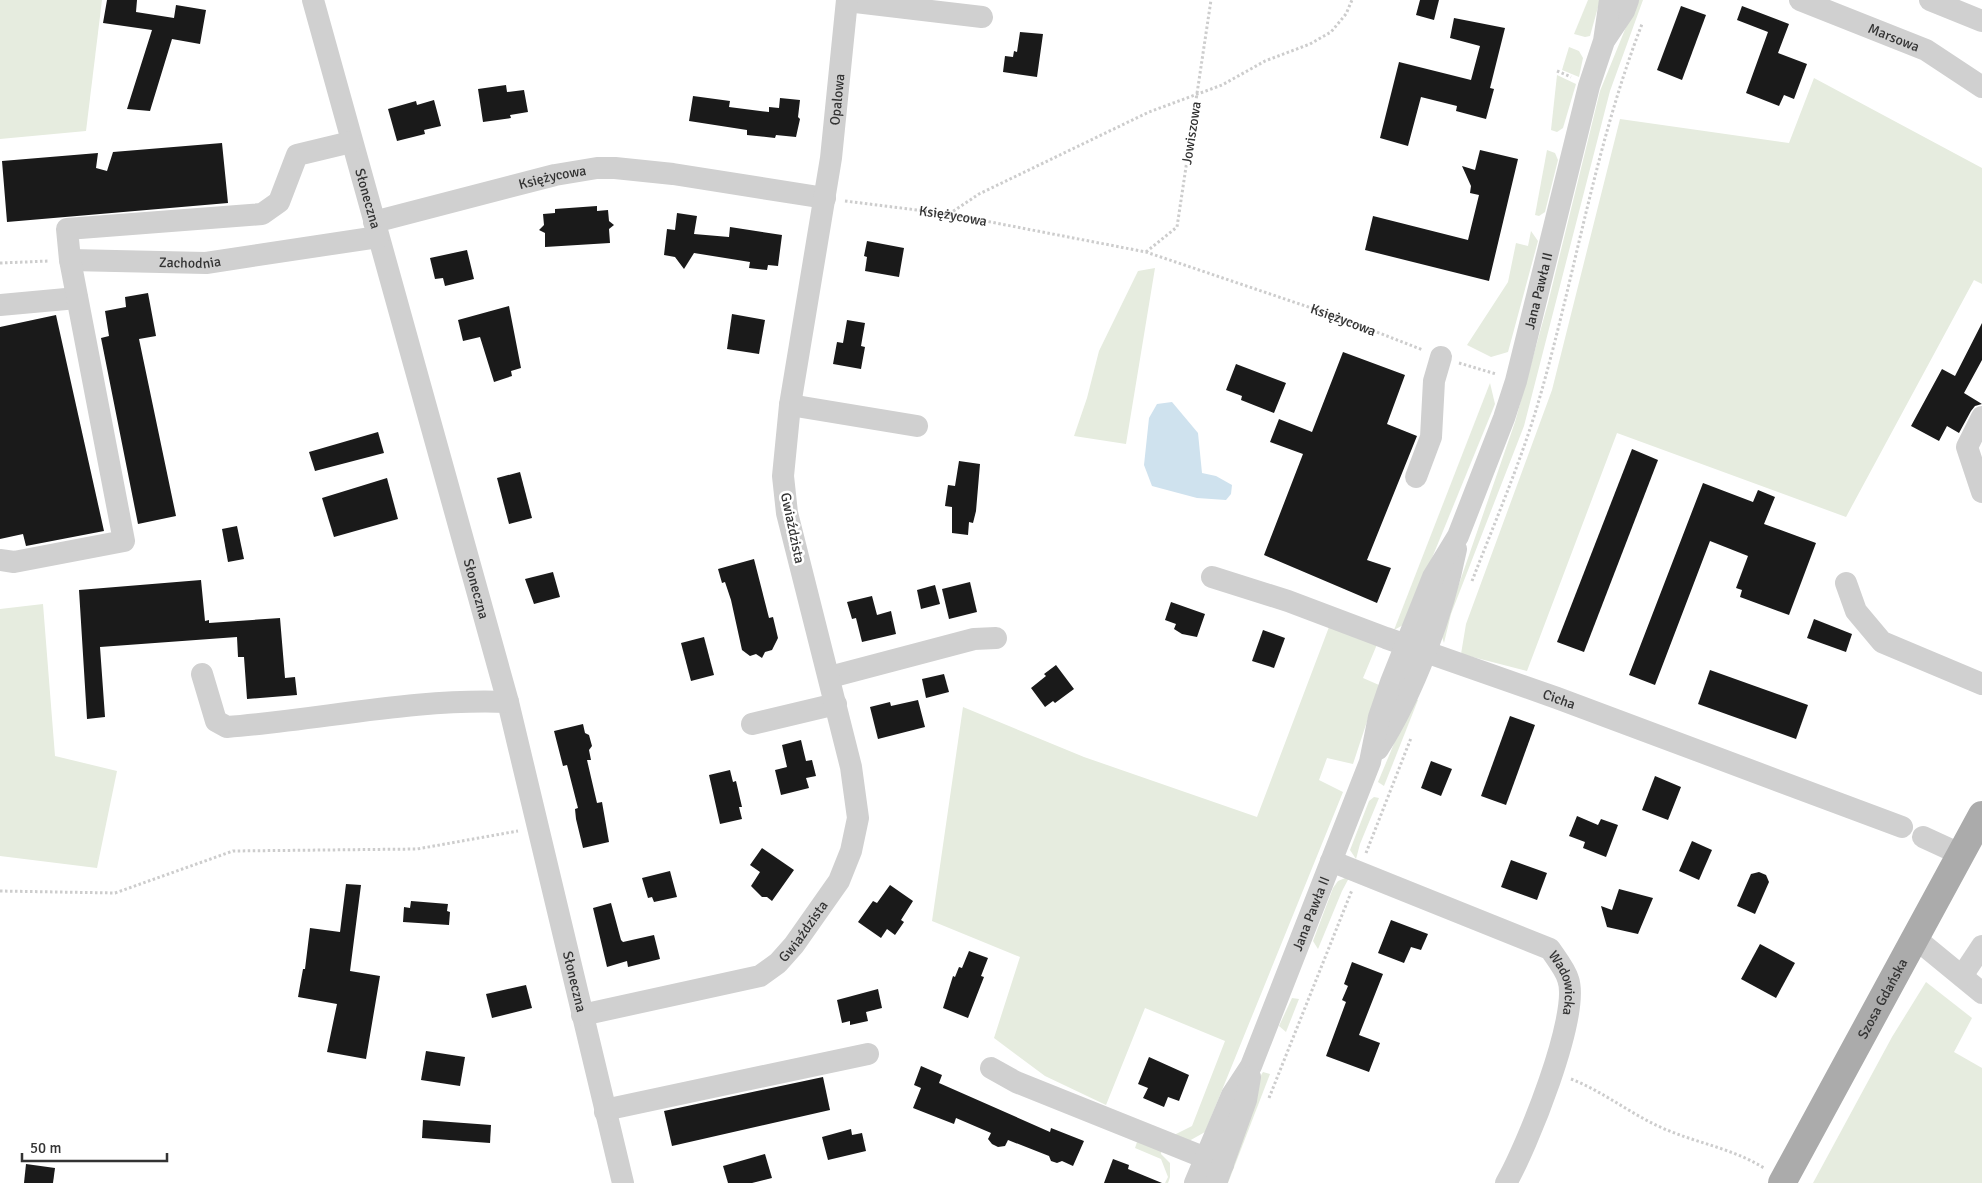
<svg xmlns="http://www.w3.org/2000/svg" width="1982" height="1183" font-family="Signika,sans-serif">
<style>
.green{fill:#e6ecdf}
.water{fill:#cfe2ee}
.building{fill:#1a1a1a}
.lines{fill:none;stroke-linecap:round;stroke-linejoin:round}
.path{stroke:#cdcdcd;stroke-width:3;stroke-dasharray:2.5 2.5;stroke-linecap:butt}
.minor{stroke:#d0d0d0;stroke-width:22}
.major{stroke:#ababab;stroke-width:28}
.labels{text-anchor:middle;stroke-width:5;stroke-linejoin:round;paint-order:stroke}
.street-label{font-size:14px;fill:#333;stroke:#fff}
</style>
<rect width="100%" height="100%" fill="#fff"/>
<g class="green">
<path d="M 0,0 L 102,0 L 86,131 L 0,139 Z"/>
<path d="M 1588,0 L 1600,0 L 1590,36 L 1585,37 L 1574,34 Z"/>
<path d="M 1637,0 L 1643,0 L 1610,91 L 1524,426 L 1451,614 L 1444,643 L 1442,637 L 1449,613 L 1515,422 L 1548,303 L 1600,91 Z"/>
<path d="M 1569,47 L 1579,51 L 1583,58 L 1579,77 L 1562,70 Z"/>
<path d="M 1557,75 L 1576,84 L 1563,128 L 1557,132 L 1551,130 Z"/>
<path d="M 1814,78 L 1982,168 L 1982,284 L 1974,280 L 1846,517 L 1617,433 L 1527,671 L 1461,654 L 1466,624 L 1552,390 L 1620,119 L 1789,143 Z"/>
<path d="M 1547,150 L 1555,153 L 1558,160 L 1545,212 L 1539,216 L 1535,215 Z"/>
<path d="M 1531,231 L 1538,241 L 1508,352 L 1491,357 L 1467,345 L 1508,282 L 1516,243 L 1528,246 Z"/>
<path d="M 1155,268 L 1126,444 L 1074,436 L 1087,398 L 1099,351 L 1138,271 Z"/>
<path d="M 1490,383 L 1495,404 L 1405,624 L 1394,630 Z"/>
<path d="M 43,604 L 55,756 L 117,771 L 97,868 L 0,856 L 0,609 Z"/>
<path d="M 1329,627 L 1378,642 L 1363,678 L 1379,685 L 1353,764 L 1327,758 L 1319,780 L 1343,792 L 1205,1132 L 1189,1141 L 1174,1135 L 1192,1126 L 1225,1041 L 1145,1008 L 1106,1105 L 1045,1076 L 994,1038 L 1020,957 L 932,921 L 963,707 L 1084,757 L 1257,817 Z"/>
<path d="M 1413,698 L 1418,700 L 1384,786 L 1378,782 Z"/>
<path d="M 1374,797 L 1379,798 L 1360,844 L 1356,859 L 1350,850 L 1369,801 Z"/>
<path d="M 1350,876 L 1342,891 L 1318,949 L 1313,941 L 1333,888 L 1338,881 Z"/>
<path d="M 1926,982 L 1972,1018 L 1954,1052 L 1982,1068 L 1982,1183 L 1813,1183 L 1892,1037 Z"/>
<path d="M 1292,998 L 1299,999 L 1286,1032 L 1279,1026 Z"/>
<path d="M 1263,1072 L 1270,1074 L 1228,1183 L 1224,1183 L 1258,1080 Z"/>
<path d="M 1137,1142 L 1162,1146 L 1161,1154 L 1170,1163 L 1170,1177 L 1168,1183 L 1165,1183 L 1168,1177 L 1161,1159 L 1135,1148 Z"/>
</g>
<path class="water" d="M 1172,402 L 1198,433 L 1202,473 L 1216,476 L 1232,485 L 1231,494 L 1226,500 L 1197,498 L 1152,486 L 1144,465 L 1149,418 L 1157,404 Z"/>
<g class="building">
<path d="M 107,0 L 137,0 L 136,12 L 174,18 L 176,5 L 206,10 L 200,44 L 172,39 L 150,111 L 127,109 L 152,30 L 103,23 Z"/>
<path d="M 1420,0 L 1439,0 L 1434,20 L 1416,15 Z"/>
<path d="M 1681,6 L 1706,15 L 1682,80 L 1657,70 Z"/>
<path d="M 1742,6 L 1789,24 L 1778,53 L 1807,64 L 1794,99 L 1784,95 L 1779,106 L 1746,93 L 1768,32 L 1737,20 Z"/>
<path d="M 1454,18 L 1505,28 L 1490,88 L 1494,89 L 1486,119 L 1456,111 L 1457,106 L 1421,97 L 1408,146 L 1380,138 L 1399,62 L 1471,80 L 1480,46 L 1450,38 Z"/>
<path d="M 1020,32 L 1043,34 L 1037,77 L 1003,72 L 1005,56 L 1013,57 L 1014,51 L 1017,52 Z"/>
<path d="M 506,85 L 507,92 L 524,90 L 528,112 L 510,115 L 511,118 L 483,122 L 478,89 Z"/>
<path d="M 693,96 L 730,101 L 729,107 L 769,112 L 769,107 L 779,108 L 780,98 L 800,100 L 798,117 L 800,119 L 796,137 L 776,135 L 775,138 L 747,135 L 747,130 L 689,121 Z"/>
<path d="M 434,100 L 441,126 L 424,130 L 425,134 L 397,141 L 388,109 L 416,101 L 417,105 Z"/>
<path d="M 222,143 L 228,203 L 7,222 L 2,161 L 98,153 L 96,168 L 107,171 L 113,152 Z"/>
<path d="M 1480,150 L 1518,159 L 1489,281 L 1365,250 L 1373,216 L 1468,240 L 1479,195 L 1470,193 L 1471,186 L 1462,166 L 1475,170 Z"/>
<path d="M 597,206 L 597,211 L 608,210 L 609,221 L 614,225 L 609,229 L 610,243 L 545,247 L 545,233 L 539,230 L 544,225 L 543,214 L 555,213 L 555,209 Z"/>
<path d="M 677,213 L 697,216 L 694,234 L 729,237 L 730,227 L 782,235 L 778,266 L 768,265 L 767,270 L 749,268 L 750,262 L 694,253 L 684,269 L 675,257 L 664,255 L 667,229 L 675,230 Z"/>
<path d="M 867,241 L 904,248 L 899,277 L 865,271 L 867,257 L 864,256 Z"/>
<path d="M 467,250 L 474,279 L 445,286 L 443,278 L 435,279 L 430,258 Z"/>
<path d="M 148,293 L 156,336 L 139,339 L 176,516 L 138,524 L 101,338 L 109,336 L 105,311 L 126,307 L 125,297 Z"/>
<path d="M 509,306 L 521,368 L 511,371 L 512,376 L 494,382 L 480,337 L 463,341 L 458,320 Z"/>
<path d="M 732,314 L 765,320 L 759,354 L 727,349 Z"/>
<path d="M 56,315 L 104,531 L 26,546 L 23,534 L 0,539 L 0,327 Z"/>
<path d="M 847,320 L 865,323 L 861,346 L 865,347 L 861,369 L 833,364 L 837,342 L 843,343 Z"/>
<path d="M 1982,323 L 1982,360 L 1964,393 L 1982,404 L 1975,406 L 1971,411 L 1959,433 L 1947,426 L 1939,441 L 1911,426 L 1942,369 L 1955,376 Z"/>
<path d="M 1343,352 L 1405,375 L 1387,424 L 1417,436 L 1367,560 L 1391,568 L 1377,603 L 1264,555 L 1303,454 L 1270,442 L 1279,419 L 1312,432 Z"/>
<path d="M 1236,364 L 1286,383 L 1274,413 L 1241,400 L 1242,396 L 1226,390 Z"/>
<path d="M 378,432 L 384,453 L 315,471 L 309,452 Z"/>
<path d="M 1632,449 L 1658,460 L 1584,652 L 1557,642 Z"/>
<path d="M 959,461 L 980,464 L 976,511 L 973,523 L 969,522 L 968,535 L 952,533 L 952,507 L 945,506 L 948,485 L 955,486 Z"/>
<path d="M 520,472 L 532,518 L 509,524 L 497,478 Z"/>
<path d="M 387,478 L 398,519 L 334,537 L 322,498 Z"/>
<path d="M 1703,483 L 1753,502 L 1758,490 L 1775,497 L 1764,524 L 1816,543 L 1789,615 L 1740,597 L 1742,590 L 1736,588 L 1748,556 L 1710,541 L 1655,685 L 1629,675 Z"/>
<path d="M 237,526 L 244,559 L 228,562 L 222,529 Z"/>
<path d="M 754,559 L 769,618 L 773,617 L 778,638 L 772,650 L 765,652 L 762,658 L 756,654 L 750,656 L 742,650 L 731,600 L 725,582 L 722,583 L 718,569 Z"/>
<path d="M 553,572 L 560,597 L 534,604 L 525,579 Z"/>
<path d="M 201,580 L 205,621 L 209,620 L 209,623 L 280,618 L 285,678 L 295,677 L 297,695 L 247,699 L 244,657 L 238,657 L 237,637 L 100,647 L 105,717 L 87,719 L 79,590 Z"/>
<path d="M 970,582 L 977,612 L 949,619 L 942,589 Z"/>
<path d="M 935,585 L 940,604 L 921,609 L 917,590 Z"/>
<path d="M 872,596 L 877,615 L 891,611 L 896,634 L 862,642 L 856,618 L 852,619 L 847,602 Z"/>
<path d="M 1171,602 L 1205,614 L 1197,637 L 1182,634 L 1174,629 L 1176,624 L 1165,620 Z"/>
<path d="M 1814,619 L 1852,634 L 1846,652 L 1807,638 Z"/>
<path d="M 1263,630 L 1285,638 L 1274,668 L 1252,661 Z"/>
<path d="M 704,637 L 714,675 L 691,681 L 681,643 Z"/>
<path d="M 1056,665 L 1074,689 L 1055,703 L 1053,701 L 1045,707 L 1031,688 L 1046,676 L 1044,674 Z"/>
<path d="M 1710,670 L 1808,705 L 1796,739 L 1698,704 Z"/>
<path d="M 944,674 L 949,692 L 926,698 L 922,679 Z"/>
<path d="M 918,700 L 925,727 L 878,739 L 870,707 L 890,702 L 891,706 Z"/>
<path d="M 1510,716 L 1535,725 L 1506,805 L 1481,796 Z"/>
<path d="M 583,724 L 585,733 L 589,735 L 592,746 L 589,750 L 591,760 L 587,760 L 597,803 L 602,802 L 609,842 L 583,848 L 576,819 L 575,809 L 578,808 L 567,765 L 563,766 L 554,731 Z"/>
<path d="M 801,740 L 806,761 L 812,760 L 816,776 L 806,778 L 809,788 L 781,795 L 775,770 L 787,767 L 782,745 Z"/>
<path d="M 1431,761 L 1452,769 L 1441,796 L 1421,788 Z"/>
<path d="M 730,770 L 733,782 L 736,781 L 742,807 L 739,807 L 742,819 L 720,824 L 709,775 Z"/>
<path d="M 1655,776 L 1681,787 L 1668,820 L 1642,810 Z"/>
<path d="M 1577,816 L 1598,825 L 1601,819 L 1618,825 L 1606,857 L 1583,848 L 1585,842 L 1569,836 Z"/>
<path d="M 1692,841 L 1712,850 L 1699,880 L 1679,871 Z"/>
<path d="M 762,848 L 794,870 L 772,901 L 767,897 L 762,897 L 751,886 L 760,872 L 750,865 Z"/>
<path d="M 1511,860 L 1547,873 L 1537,900 L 1501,887 Z"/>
<path d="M 670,871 L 677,897 L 654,902 L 652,897 L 648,898 L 642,878 Z"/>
<path d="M 1759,872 L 1766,875 L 1769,882 L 1755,914 L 1737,906 L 1751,874 Z"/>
<path d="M 346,884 L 361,885 L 350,971 L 380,976 L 366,1059 L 327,1052 L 337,1004 L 298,997 L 303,969 L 305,969 L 310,928 L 340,932 Z"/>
<path d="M 890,885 L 913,901 L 901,920 L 904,922 L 895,935 L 887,929 L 881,938 L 858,922 L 873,901 L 877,903 Z"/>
<path d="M 1619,889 L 1653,898 L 1638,934 L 1607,927 L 1601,906 L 1612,910 Z"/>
<path d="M 411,901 L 448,904 L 447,911 L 450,912 L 449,925 L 403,922 L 404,907 L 410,908 Z"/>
<path d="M 611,903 L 621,940 L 623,942 L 654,935 L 660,959 L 628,967 L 627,961 L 607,967 L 593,908 Z"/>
<path d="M 1391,920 L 1428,934 L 1421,950 L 1411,947 L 1404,963 L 1378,953 Z"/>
<path d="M 1760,944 L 1795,963 L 1776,998 L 1741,979 Z"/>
<path d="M 969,951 L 988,958 L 981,976 L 984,977 L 968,1018 L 943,1008 L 953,976 L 955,977 L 959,967 L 962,968 Z"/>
<path d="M 1352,962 L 1383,974 L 1359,1035 L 1380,1043 L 1369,1072 L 1326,1056 L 1346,1002 L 1342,1000 L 1348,986 L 1344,984 Z"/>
<path d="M 526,985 L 532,1008 L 492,1018 L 486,994 Z"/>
<path d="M 878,989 L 882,1008 L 866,1012 L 868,1021 L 850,1025 L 850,1021 L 842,1023 L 837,1000 Z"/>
<path d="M 426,1051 L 465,1057 L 460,1086 L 421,1080 Z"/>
<path d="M 1149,1057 L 1189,1075 L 1179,1101 L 1168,1097 L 1164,1107 L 1143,1098 L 1148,1088 L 1138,1084 Z"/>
<path d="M 921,1066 L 942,1075 L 939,1083 L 1050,1132 L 1051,1128 L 1084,1141 L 1073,1166 L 1062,1161 L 1057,1163 L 1051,1161 L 1049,1156 L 1008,1140 L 1005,1146 L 998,1147 L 992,1144 L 988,1139 L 991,1133 L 956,1118 L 954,1124 L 913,1108 L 921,1088 L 914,1085 Z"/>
<path d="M 823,1077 L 830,1110 L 672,1146 L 664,1111 Z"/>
<path d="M 423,1120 L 491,1125 L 490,1143 L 422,1138 Z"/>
<path d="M 851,1129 L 852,1135 L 862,1133 L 866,1151 L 828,1160 L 822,1137 Z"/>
<path d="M 765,1154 L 772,1178 L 752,1183 L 728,1183 L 723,1166 Z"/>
<path d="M 1113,1159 L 1129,1165 L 1128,1169 L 1162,1183 L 1104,1183 Z"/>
<path d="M 26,1164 L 55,1168 L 53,1183 L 24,1183 Z"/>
</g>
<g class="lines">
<g class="path">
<path d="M 1557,71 L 1571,77"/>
<path id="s1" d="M 845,201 L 949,214 L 1146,252 L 1338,317 L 1423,350"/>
<path d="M 949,214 L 979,194 L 1149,112 L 1222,85 L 1265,61 L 1310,44 L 1331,32 L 1346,14 L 1352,0"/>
<path d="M 1146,252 L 1177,227 L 1211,0"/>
<path d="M 0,263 L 49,261"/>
<path d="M 1459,363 L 1496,374"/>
<path d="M 1472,581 C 1496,519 1523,457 1541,393 C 1576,270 1596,143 1642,24"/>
<path d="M 1366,853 L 1411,738"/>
<path d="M 0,891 L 115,893 L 233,851 L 417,849 L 518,831"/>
<path d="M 1571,1079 C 1602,1091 1628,1112 1658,1126 C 1694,1143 1730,1147 1764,1168"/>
<path d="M 1269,1098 L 1352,890"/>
</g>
<g class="minor">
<path id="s2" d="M 313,0 L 508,702 L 623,1183"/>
<path id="s3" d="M 1800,0 L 1926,50 L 1982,87"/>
<path d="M 1930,0 L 1982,21"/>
<path d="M 847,1 L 982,17"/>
<path d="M 1606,38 L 1624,11 L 1628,0"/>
<path id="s4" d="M 374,222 L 555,175 L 597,168 L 615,168 L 673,174 L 825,198"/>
<path id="s5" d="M 70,260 L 206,263 L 378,237"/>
<path d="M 0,305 L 77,298"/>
<path d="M 790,405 L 917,426"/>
<path d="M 1982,417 L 1967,447 L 1982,492"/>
<path d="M 1416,477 L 1431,437 L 1434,381 L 1441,357"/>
<path d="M 0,560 L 14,562 L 124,541 L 70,260 L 67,229 L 262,214 L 279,202 L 297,155 L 351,142"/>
<path id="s6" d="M 1212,577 L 1288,601 L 1386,638 L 1557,698 L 1902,827"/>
<path d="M 1846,583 L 1856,611 L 1882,642 L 1982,684"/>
<path d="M 202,674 L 216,721 L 227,727 C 320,720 413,698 508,702"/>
<path d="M 830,677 L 974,639 L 996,638"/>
<path d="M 752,724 L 836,704"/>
<path d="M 1378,749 C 1414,692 1443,614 1456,549"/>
<path d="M 1923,837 L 1960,854"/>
<path id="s7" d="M 1331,861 L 1550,949 C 1556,958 1565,969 1568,979 C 1581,1014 1526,1149 1506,1183"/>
<path d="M 1915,938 L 1982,993"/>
<path d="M 1962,976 L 1982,946"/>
<path id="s8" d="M 582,1015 L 760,976 L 778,963 L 794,945 L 839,881 L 851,851 L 858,818 L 851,767 L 787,513 L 783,476 L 790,405 L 831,158 L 847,0"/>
<path d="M 991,1068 L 1016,1082 L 1223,1165"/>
<path d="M 605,1112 L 614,1108 L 868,1054"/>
<path id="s9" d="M 1195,1183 L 1232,1095 L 1251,1066 L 1370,762 L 1379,717 L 1391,682 L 1433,577 L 1458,536 L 1504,418 L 1516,381 L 1589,86 L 1604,41 L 1610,0"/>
<path d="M 1216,1183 L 1246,1100 L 1250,1077"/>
</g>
<path class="major" id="s10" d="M 1782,1183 L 1982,815"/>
</g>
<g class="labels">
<g class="street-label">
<text dy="5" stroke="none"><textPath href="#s3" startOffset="101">Marsowa</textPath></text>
<text dy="5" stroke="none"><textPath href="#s8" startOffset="1104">Opalowa</textPath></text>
<text transform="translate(1191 133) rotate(-81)" y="5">Jowiszowa</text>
<text dy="5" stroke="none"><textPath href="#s4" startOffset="184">Księżycowa</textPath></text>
<text dy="5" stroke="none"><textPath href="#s2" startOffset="206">Słoneczna</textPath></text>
<text dy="5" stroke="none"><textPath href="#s1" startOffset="109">Księżycowa</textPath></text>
<text dy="5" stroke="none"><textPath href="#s5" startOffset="120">Zachodnia</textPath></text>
<text dy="5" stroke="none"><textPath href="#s9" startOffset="959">Jana Pawła II</textPath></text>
<text dy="5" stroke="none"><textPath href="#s1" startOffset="514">Księżycowa</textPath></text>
<text transform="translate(793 528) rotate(78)" y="5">Gwiaździsta</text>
<text dy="5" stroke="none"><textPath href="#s2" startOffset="611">Słoneczna</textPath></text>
<text dy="5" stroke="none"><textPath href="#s6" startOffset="368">Cicha</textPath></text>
<text dy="5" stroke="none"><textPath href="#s9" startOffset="294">Jana Pawła II</textPath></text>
<text dy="5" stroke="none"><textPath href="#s8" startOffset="245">Gwiaździsta</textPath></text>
<text dy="5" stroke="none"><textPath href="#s2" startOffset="1016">Słoneczna</textPath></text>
<text dy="5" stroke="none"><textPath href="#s7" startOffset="274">Wadowicka</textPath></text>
<text dy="5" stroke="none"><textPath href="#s10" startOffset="210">Szosa Gdańska</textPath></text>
</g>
</g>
<path d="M22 1153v8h145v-8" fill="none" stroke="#333333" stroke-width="2.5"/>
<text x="30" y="1153" font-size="15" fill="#333333" stroke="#ffffff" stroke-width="4" paint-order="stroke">50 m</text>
</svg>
